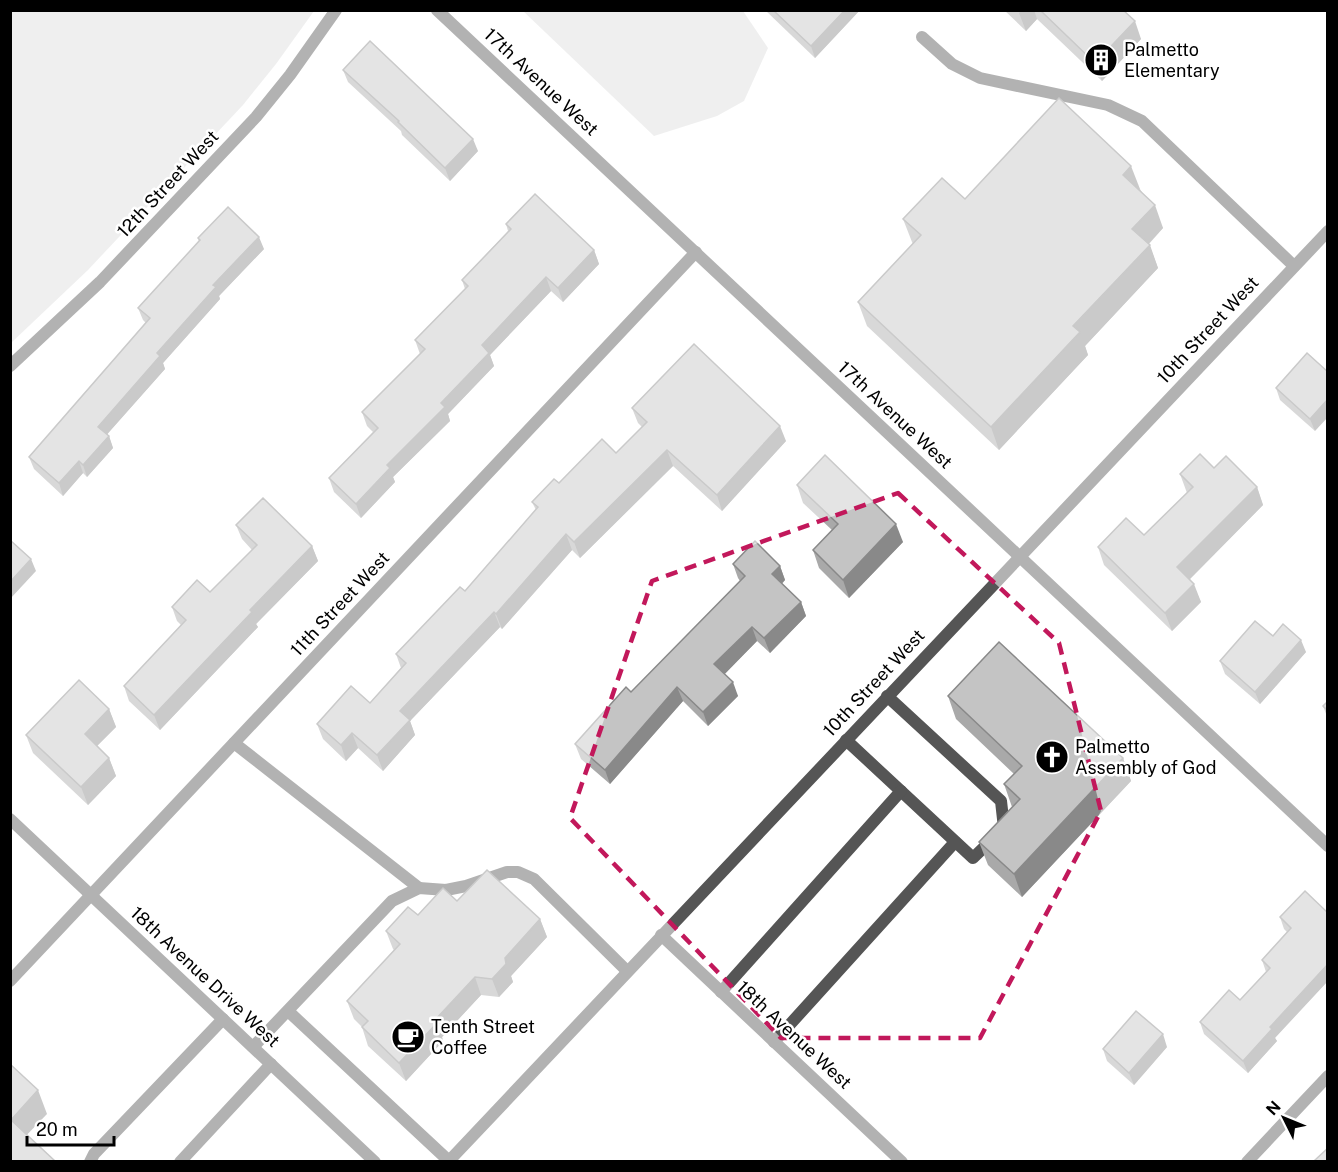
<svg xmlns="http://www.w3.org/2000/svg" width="1338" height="1172" font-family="'Public Sans',sans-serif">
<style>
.green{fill:#dcdcdc}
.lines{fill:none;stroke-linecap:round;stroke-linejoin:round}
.service{stroke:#555;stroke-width:12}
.minor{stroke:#555;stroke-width:12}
.tertiary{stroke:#555;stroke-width:12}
.wall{fill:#a9a9a9}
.shaded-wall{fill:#898989}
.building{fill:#c4c4c4;stroke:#898989;stroke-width:1.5}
.marked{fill:none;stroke:#c2185b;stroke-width:4.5;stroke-dasharray:12 8;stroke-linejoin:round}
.labels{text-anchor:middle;stroke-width:5;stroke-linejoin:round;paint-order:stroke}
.poi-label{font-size:18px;fill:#000;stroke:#fff;text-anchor:start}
.street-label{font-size:18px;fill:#000;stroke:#fff}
</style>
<rect width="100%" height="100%" fill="#fff"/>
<g class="green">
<path d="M 11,10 L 314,11 L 276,64 L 243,105 L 88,270 L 11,343 Z"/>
<path d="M 523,11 L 743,11 L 768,48 L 744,101 L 717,116 L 654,136 Z"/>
</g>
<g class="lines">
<g class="service">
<path d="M 922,37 L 952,64 L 980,78 L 1108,105 L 1142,121 L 1294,266"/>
<path d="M 846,740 L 973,858 L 1004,828 L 1001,801 L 887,696"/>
<path d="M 234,743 L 419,888"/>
<path d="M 721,992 L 901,791"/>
<path d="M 288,1011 L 449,1161"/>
<path d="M 774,1042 L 955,842"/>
<path d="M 253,1047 L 392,901 L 419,888 L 446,890 L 466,886 L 507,872 L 518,872 L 534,879 L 627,971"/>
<path d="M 90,1162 L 94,1154 L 223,1019"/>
<path d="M 180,1162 L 271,1064"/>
</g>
<g class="minor">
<path d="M 437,10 L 1328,846"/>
<path d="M 10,366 L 100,282 L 256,117 L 290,75 L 336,10"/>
<path d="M 10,819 L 375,1162"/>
<path d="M 661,935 L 902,1162"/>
<path d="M 10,981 L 696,252"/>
<path d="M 1247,1162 L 1328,1076"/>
</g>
<path class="tertiary" d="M 448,1162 L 1328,231"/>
</g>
<g class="wall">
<path d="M 765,10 L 860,10 L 815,58 Z"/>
<path d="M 1004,10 L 1123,10 L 1141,39 L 1102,81 L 1037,19 L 1026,31 Z"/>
<path d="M 343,70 L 478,151 L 450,181 L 402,135 L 401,131 L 348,82 Z"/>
<path d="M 1140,189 L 1163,228 L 1149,244 L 1158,268 L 1085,346 L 1088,355 L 999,450 L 867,326 L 858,302 L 913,244 L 912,242 L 903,219 L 965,199 Z"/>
<path d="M 506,224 L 594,250 L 599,264 L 563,302 L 551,291 L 490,355 L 494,366 L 448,414 L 450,421 L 393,477 L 395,482 L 361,518 L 334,492 L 329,478 L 373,432 L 367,426 L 362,412 L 420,354 L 415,340 L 465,289 L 462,280 L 508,231 Z"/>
<path d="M 198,238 L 264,249 L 219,296 L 220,299 L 163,363 L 165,369 L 107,434 L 109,436 L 113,448 L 87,477 L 83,473 L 63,496 L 34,469 L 29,457 L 146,323 L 143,320 L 138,308 L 199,242 Z"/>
<path d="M 1307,353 L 1315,431 L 1280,400 L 1276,388 Z"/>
<path d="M 632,408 L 786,441 L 722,511 L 673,466 L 580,558 L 572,550 L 502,629 L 500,627 L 410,721 L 415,735 L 383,771 L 358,748 L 346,761 L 323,739 L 317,724 L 370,703 L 401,668 L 396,654 L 465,591 L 536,510 L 532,502 L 559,483 L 616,453 L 642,427 L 638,423 Z"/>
<path d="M 1214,468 L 1257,487 L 1263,505 L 1190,579 L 1201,602 L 1172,631 L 1104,565 L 1098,547 L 1144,535 L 1187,493 L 1180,474 Z"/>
<path d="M 797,485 L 903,542 L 849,598 L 819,568 L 813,550 L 832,530 L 803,503 Z"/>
<path d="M 236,525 L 312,546 L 318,561 L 256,624 L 258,627 L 160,730 L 129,701 L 124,686 L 181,625 L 177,621 L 172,607 L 210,592 L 252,550 L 242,539 Z"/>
<path d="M 733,564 L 780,566 L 785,580 L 782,584 L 801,602 L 806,616 L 770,653 L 757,641 L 724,674 L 738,696 L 708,726 L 683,701 L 610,784 L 581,759 L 575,744 L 631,692 L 740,581 L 738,578 Z"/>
<path d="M 1273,636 L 1306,652 L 1260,704 L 1225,674 L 1220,661 Z"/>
<path d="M 948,696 L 1123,758 L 1131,781 L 1022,897 L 988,865 L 979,842 L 1012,807 L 1004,784 L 1014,774 L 956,719 Z"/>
<path d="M 1328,701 L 1328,719 L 1323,706 Z"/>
<path d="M 109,709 L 116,727 L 97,746 L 109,758 L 116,776 L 88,805 L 33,753 L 26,735 Z"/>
<path d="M 1305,891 L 1275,1038 L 1277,1041 L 1248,1073 L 1204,1034 L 1200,1022 L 1240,1000 L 1266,972 L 1262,960 L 1287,932 L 1284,929 L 1280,917 Z"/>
<path d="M 457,901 L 540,919 L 547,937 L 511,976 L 513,982 L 499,997 L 481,995 L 442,1037 L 443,1041 L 406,1081 L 368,1046 L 362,1027 L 354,1019 L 347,1001 L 394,950 L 393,949 L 386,931 L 418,915 Z"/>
<path d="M 1167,1047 L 1134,1085 L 1107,1061 L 1103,1049 Z"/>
</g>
<g class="shaded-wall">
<path d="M 845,10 L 860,10 L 815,58 L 811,46 Z"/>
<path d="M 1022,10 L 1034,10 L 1037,19 L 1026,31 L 1019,13 Z"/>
<path d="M 1135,21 L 1141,39 L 1102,81 L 1095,63 Z"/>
<path d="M 473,139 L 478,151 L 450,181 L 445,168 Z"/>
<path d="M 1131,166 L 1140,189 L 1132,198 L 1123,175 Z"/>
<path d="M 1155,205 L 1163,228 L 1141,252 L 1132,229 Z"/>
<path d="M 259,237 L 264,249 L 219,296 L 220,299 L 163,363 L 165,369 L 103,439 L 98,427 L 157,353 L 213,285 Z"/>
<path d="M 1150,245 L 1158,268 L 1085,346 L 1088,355 L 999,450 L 991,427 L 1073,326 Z"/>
<path d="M 594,250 L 599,264 L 563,302 L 558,288 Z"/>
<path d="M 546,277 L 551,291 L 490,355 L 494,366 L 448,414 L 450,421 L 393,477 L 395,482 L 361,518 L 356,504 L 387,465 L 441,403 L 482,345 Z"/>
<path d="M 1328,399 L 1328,417 L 1315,431 L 1310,419 Z"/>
<path d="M 780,426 L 786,441 L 722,511 L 717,495 Z"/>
<path d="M 109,436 L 113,448 L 87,477 L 83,465 Z"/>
<path d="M 667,450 L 673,466 L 580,558 L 574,542 Z"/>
<path d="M 79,461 L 83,473 L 63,496 L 59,483 Z"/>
<path d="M 1257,487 L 1263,505 L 1184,585 L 1177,567 Z"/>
<path d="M 896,524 L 903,542 L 849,598 L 843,580 Z"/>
<path d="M 566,534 L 572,550 L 502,629 L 496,614 Z"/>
<path d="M 312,546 L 318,561 L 256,624 L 258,627 L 160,730 L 154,715 L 250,610 Z"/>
<path d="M 31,559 L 36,571 L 10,599 L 10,582 Z"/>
<path d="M 780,566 L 785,580 L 777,588 L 772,574 Z"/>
<path d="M 1194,584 L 1201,602 L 1172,631 L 1165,613 Z"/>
<path d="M 801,602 L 806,616 L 770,653 L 764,638 Z"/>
<path d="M 494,612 L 500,627 L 410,721 L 415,735 L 383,771 L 377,755 L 400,711 Z"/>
<path d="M 752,627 L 757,641 L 720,679 L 714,664 Z"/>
<path d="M 1301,640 L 1306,652 L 1260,704 L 1255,692 Z"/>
<path d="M 733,682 L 738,696 L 708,726 L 703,712 Z"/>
<path d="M 677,687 L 683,701 L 610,784 L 605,770 Z"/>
<path d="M 109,709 L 116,727 L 91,752 L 85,734 Z"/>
<path d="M 352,733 L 358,748 L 346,761 L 341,745 Z"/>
<path d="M 109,758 L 116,776 L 88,805 L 81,787 Z"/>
<path d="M 1123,758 L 1131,781 L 1022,897 L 1014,874 Z"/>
<path d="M 540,919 L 547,937 L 511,976 L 513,982 L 499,997 L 492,979 L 505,958 Z"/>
<path d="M 1327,964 L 1328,981 L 1275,1038 L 1277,1041 L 1248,1073 L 1243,1061 L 1270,1027 Z"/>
<path d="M 475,977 L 481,995 L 442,1037 L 443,1041 L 406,1081 L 399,1063 L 434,1021 Z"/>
<path d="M 1163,1034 L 1167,1047 L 1134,1085 L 1129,1073 Z"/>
<path d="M 38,1090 L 47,1114 L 19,1143 L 11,1120 Z"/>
</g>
<g class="building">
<path d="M 773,10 L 845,10 L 811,46 Z"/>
<path d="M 1040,10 L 1123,10 L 1135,21 L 1095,63 Z"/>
<path d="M 370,41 L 473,139 L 445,168 L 398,122 L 399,121 L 343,70 Z"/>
<path d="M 1059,98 L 1131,166 L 1123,175 L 1155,205 L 1132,229 L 1150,245 L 1073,326 L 1080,332 L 991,427 L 858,302 L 921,235 L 903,219 L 942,178 L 965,199 Z"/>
<path d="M 535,194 L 594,250 L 558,288 L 546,277 L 482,345 L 489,353 L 441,403 L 445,407 L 387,465 L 390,468 L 356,504 L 329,478 L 378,428 L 362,412 L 425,349 L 415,340 L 468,286 L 462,280 L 511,229 L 506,224 Z"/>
<path d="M 228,207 L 259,237 L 213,285 L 216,287 L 157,353 L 160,356 L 98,427 L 109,436 L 83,465 L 79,461 L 59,483 L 29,457 L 150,318 L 138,308 L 200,240 L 198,238 Z"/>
<path d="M 694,344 L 780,426 L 717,495 L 667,450 L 574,542 L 566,534 L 496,614 L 494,612 L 400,711 L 410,720 L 377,755 L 352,733 L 341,745 L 317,724 L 351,686 L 370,703 L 406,663 L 396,654 L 460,587 L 465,591 L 538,507 L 532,502 L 554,479 L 559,483 L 602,439 L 616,453 L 647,422 L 632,408 Z"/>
<path d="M 1307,353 L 1328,372 L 1328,399 L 1310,419 L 1276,388 Z"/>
<path d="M 1200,454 L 1214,468 L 1226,456 L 1257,487 L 1177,567 L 1194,584 L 1165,613 L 1098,547 L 1126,518 L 1144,535 L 1193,487 L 1180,474 Z"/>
<path d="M 825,455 L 896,524 L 843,580 L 813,550 L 838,524 L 797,485 Z"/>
<path d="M 263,498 L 312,546 L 250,610 L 252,612 L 154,715 L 124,686 L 186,620 L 172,607 L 197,580 L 210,592 L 257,545 L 236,525 Z"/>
<path d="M 10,540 L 31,559 L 10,582 Z"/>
<path d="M 755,541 L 780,566 L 772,574 L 801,602 L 764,638 L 752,627 L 714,664 L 733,682 L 703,712 L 677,687 L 605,770 L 575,744 L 626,687 L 631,692 L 745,576 L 733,564 Z"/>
<path d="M 1255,621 L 1273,636 L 1283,624 L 1301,640 L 1255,692 L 1220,661 Z"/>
<path d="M 999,642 L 1123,758 L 1014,874 L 979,842 L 1020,799 L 1004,784 L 1022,766 L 948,696 Z"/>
<path d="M 79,680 L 109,709 L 85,734 L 109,758 L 81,787 L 26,735 Z"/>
<path d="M 1328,701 L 1328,711 L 1323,706 Z"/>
<path d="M 487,870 L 540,919 L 505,958 L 506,964 L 492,979 L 475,977 L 434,1021 L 437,1023 L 399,1063 L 362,1027 L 368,1021 L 347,1001 L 400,944 L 386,931 L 408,907 L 418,915 L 443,888 L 457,901 Z"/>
<path d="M 1305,891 L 1328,913 L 1328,964 L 1270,1027 L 1272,1029 L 1243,1061 L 1200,1022 L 1229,990 L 1240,1000 L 1270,968 L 1262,960 L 1291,928 L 1280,917 Z"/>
<path d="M 1136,1011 L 1163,1034 L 1129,1073 L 1103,1049 Z"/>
<path d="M 10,1064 L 38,1090 L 11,1120 L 55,1161 L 10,1161 Z"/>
<path d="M 1328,1148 L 1328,1161 L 1314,1161 Z"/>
</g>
<path d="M0 0H1338V1172H0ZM 898,493 L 1059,643 L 1101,811 L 980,1038 L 781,1038 L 570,818 L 652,581 Z" fill="#fff" fill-opacity=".55" fill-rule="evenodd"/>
<path class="marked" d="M 898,493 L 1059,643 L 1101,811 L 980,1038 L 781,1038 L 570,818 L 652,581 Z"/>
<defs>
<symbol id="building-disc" viewBox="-11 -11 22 22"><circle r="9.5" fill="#000" stroke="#fff"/><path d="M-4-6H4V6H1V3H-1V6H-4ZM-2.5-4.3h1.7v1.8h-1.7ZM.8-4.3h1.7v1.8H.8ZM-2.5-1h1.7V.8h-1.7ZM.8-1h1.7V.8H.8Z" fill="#fff"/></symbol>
<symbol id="church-disc" viewBox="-11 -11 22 22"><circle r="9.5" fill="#000" stroke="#fff"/><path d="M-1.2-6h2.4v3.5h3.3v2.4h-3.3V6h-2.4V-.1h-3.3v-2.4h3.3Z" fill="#fff"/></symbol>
<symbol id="cafe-disc" viewBox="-11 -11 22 22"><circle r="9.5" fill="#000" stroke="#fff"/><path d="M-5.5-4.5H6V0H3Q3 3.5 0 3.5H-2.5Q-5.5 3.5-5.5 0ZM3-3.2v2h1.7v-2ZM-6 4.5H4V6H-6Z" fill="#fff"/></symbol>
</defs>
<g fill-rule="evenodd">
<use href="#building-disc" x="1082" y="41" width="38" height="38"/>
<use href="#church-disc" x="1033" y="738" width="38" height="38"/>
<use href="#cafe-disc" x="389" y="1018" width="38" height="38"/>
</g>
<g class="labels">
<g class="poi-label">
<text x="1124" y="56">Palmetto<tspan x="1124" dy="21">Elementary</tspan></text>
<text x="1075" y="753">Palmetto<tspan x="1075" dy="21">Assembly of God</tspan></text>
<text x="431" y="1033">Tenth Street<tspan x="431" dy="21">Coffee</tspan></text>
</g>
<g class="street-label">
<text transform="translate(541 82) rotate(43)" y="6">17th Avenue West</text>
<text transform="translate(168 184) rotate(-47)" y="6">12th Street West</text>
<text transform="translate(1208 330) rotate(-47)" y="6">10th Street West</text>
<text transform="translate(895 415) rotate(43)" y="6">17th Avenue West</text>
<text transform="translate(340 604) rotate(-47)" y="6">11th Street West</text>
<text transform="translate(874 683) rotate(-47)" y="6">10th Street West</text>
<text transform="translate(205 977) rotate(43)" y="6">18th Avenue Drive West</text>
<text transform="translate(794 1035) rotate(43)" y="6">18th Avenue West</text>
</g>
</g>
<rect width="1338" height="1172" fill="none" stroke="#000000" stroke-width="24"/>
<g transform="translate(1284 1118) rotate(313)" stroke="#ffffff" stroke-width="4.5" paint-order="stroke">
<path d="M0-4.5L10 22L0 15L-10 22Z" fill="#000000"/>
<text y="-9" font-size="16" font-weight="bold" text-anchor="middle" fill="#000000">N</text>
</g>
<path d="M27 1136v9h87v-9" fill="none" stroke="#000000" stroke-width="3"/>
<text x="36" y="1136" font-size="18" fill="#000000" stroke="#ffffff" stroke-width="4.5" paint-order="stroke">20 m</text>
</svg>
